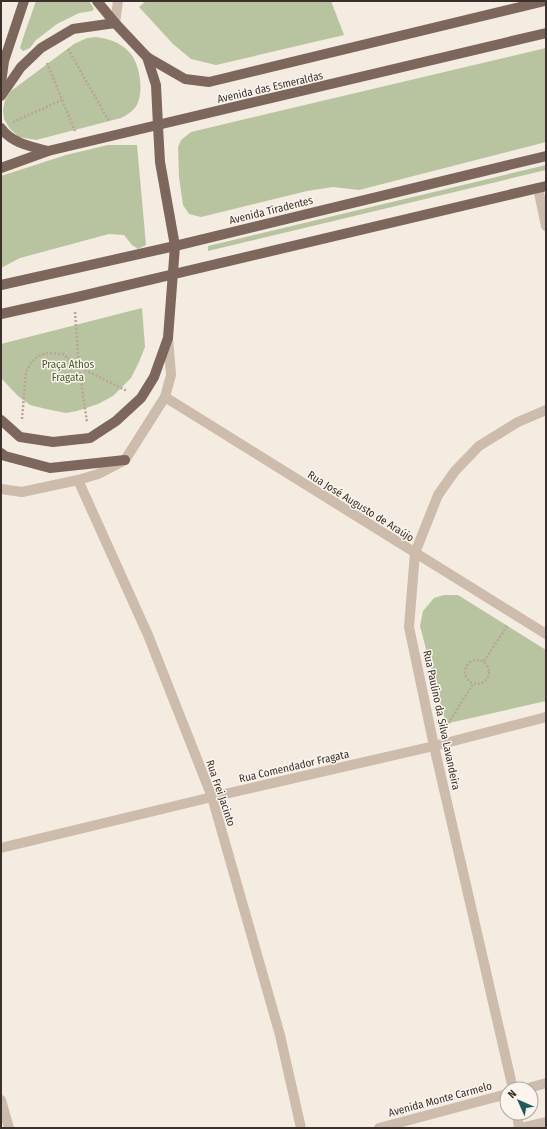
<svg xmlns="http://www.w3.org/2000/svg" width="547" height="1129" font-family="'Fira Sans Condensed',sans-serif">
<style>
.green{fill:#b8c4a0}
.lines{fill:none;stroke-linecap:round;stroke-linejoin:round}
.path{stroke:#b9a596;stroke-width:2.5;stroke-dasharray:2 2;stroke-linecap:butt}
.minor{stroke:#cdbbac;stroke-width:10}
.major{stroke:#7d675c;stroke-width:10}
.labels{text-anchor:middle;stroke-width:3;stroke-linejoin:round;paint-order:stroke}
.street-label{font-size:11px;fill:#3b302b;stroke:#fbf5ee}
.park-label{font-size:11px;fill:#4a5a2e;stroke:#fbf5ee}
</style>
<rect width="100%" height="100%" fill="#f4ebe1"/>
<g class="green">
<path d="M 36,1 L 89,1 L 94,9 L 92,11 L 79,13 L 57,24 L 36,40 L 30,48 L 23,51 L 20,48 L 23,38 Z"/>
<path d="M 146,1 L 331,1 L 344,35 L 216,65 L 191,59 L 173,44 L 139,7 Z"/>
<path d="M 96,37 C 109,39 120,42 129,52 C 139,62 143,86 139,99 C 137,109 129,114 121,118 L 36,140 L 19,137 L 10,129 L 4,119 L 3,110 L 5,100 L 11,91 L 74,44 L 87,38 Z"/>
<path d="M 546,48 L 546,142 L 359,190 L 333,187 L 307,191 L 201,217 L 189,214 L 183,205 L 179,177 L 178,147 L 181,140 L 191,132 Z"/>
<path d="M 108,145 L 137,145 L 146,245 L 138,249 L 132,245 L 124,235 L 109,234 L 20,258 L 1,268 L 1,176 L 66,155 Z"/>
<path d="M 546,165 L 546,170 L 208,251 L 208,246 Z"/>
<path d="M 142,308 L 145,347 L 139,362 L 131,378 L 113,396 L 98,404 L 77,411 L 66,413 L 46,409 L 30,405 L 18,396 L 1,378 L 1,344 Z"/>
<path d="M 444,595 L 458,595 L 546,650 L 546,701 L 449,723 L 444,717 L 420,626 L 423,611 L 434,598 Z"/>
</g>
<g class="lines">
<g class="path">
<path d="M 68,49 L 109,121"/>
<path d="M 47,63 L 75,131"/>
<path d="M 13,122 L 62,100"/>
<path d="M 75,312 L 79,367 L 87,422"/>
<path d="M 22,419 L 26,372 L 31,363 L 38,356 L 47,353 L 63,354 L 79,367 L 127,391"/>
<circle cx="477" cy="672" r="12"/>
<path d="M 484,661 L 507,626"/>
<path d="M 446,727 L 473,684"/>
</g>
<g class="minor">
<path d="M 115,23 L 118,1"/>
<path d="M 538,188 L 546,226"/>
<path d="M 165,397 L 546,634"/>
<path d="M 78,480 L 148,635 L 212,797 L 280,1035 L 301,1128"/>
<path d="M 1,489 L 22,492 L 78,480 L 98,474 L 125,460 L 165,397 L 171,375 L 168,338"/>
<path d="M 1,848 L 212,797 L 434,746 L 546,717"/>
<path d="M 513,1089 L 434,746 L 409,627 L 415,553 L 438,495 L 455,471 L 479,446 L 518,422 L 546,410"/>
<path d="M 525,1089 L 546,1083"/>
<path d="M 1,1100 L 9,1128"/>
<path d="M 517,1113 L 519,1128"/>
<path d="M 379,1128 L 507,1094"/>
<path d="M 520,1128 L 546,1122"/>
</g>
<g class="major">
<path d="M 147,57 L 185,79 L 209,82 L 545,1"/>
<path d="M 1,83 L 4,61 L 24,1"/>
<path d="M 1,96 L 21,67 L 41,48 L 73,29 L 115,23"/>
<path d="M 1,128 C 11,143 32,147 48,151"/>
<path d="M 1,168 L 48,151 L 546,33"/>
<path d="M 1,285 L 175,246 L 546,156"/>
<path d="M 1,314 L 73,298 L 546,186"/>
<path d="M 1,420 L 20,437 L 53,442 L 90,438 L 116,421 L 141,398 L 154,377 L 168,338 L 175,246 L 160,162 L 158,126 L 156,85 L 147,57 L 115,23 L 97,1"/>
<path d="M 1,453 L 5,456 L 50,468 L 125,460"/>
</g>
</g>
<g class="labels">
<g class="street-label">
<text transform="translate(270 87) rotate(-13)" y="4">Avenida das Esmeraldas</text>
<text transform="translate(271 210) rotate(-14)" y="4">Avenida Tiradentes</text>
<text transform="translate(361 506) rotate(32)" y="4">Rua José Augusto de Araújo</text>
<text transform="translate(442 720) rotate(78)" y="4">Rua Paulino da Silva Lavandeira</text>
<text transform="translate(294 766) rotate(-13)" y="4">Rua Comendador Fragata</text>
<text transform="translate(221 793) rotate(71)" y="4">Rua Frei Jacinto</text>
<text transform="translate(440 1099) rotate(-15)" y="4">Avenida Monte Carmelo</text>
</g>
<g class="park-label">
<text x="68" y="368">Praça Athos<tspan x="68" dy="13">Fragata</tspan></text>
</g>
</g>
<rect width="547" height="1129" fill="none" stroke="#3b302b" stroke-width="4"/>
<g transform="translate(519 1101) rotate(315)"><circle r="19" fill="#fbf5ee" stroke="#aea6a0"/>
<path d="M0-3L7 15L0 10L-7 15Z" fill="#1f5a5e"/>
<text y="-6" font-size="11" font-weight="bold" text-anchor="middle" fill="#3b302b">N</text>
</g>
</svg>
